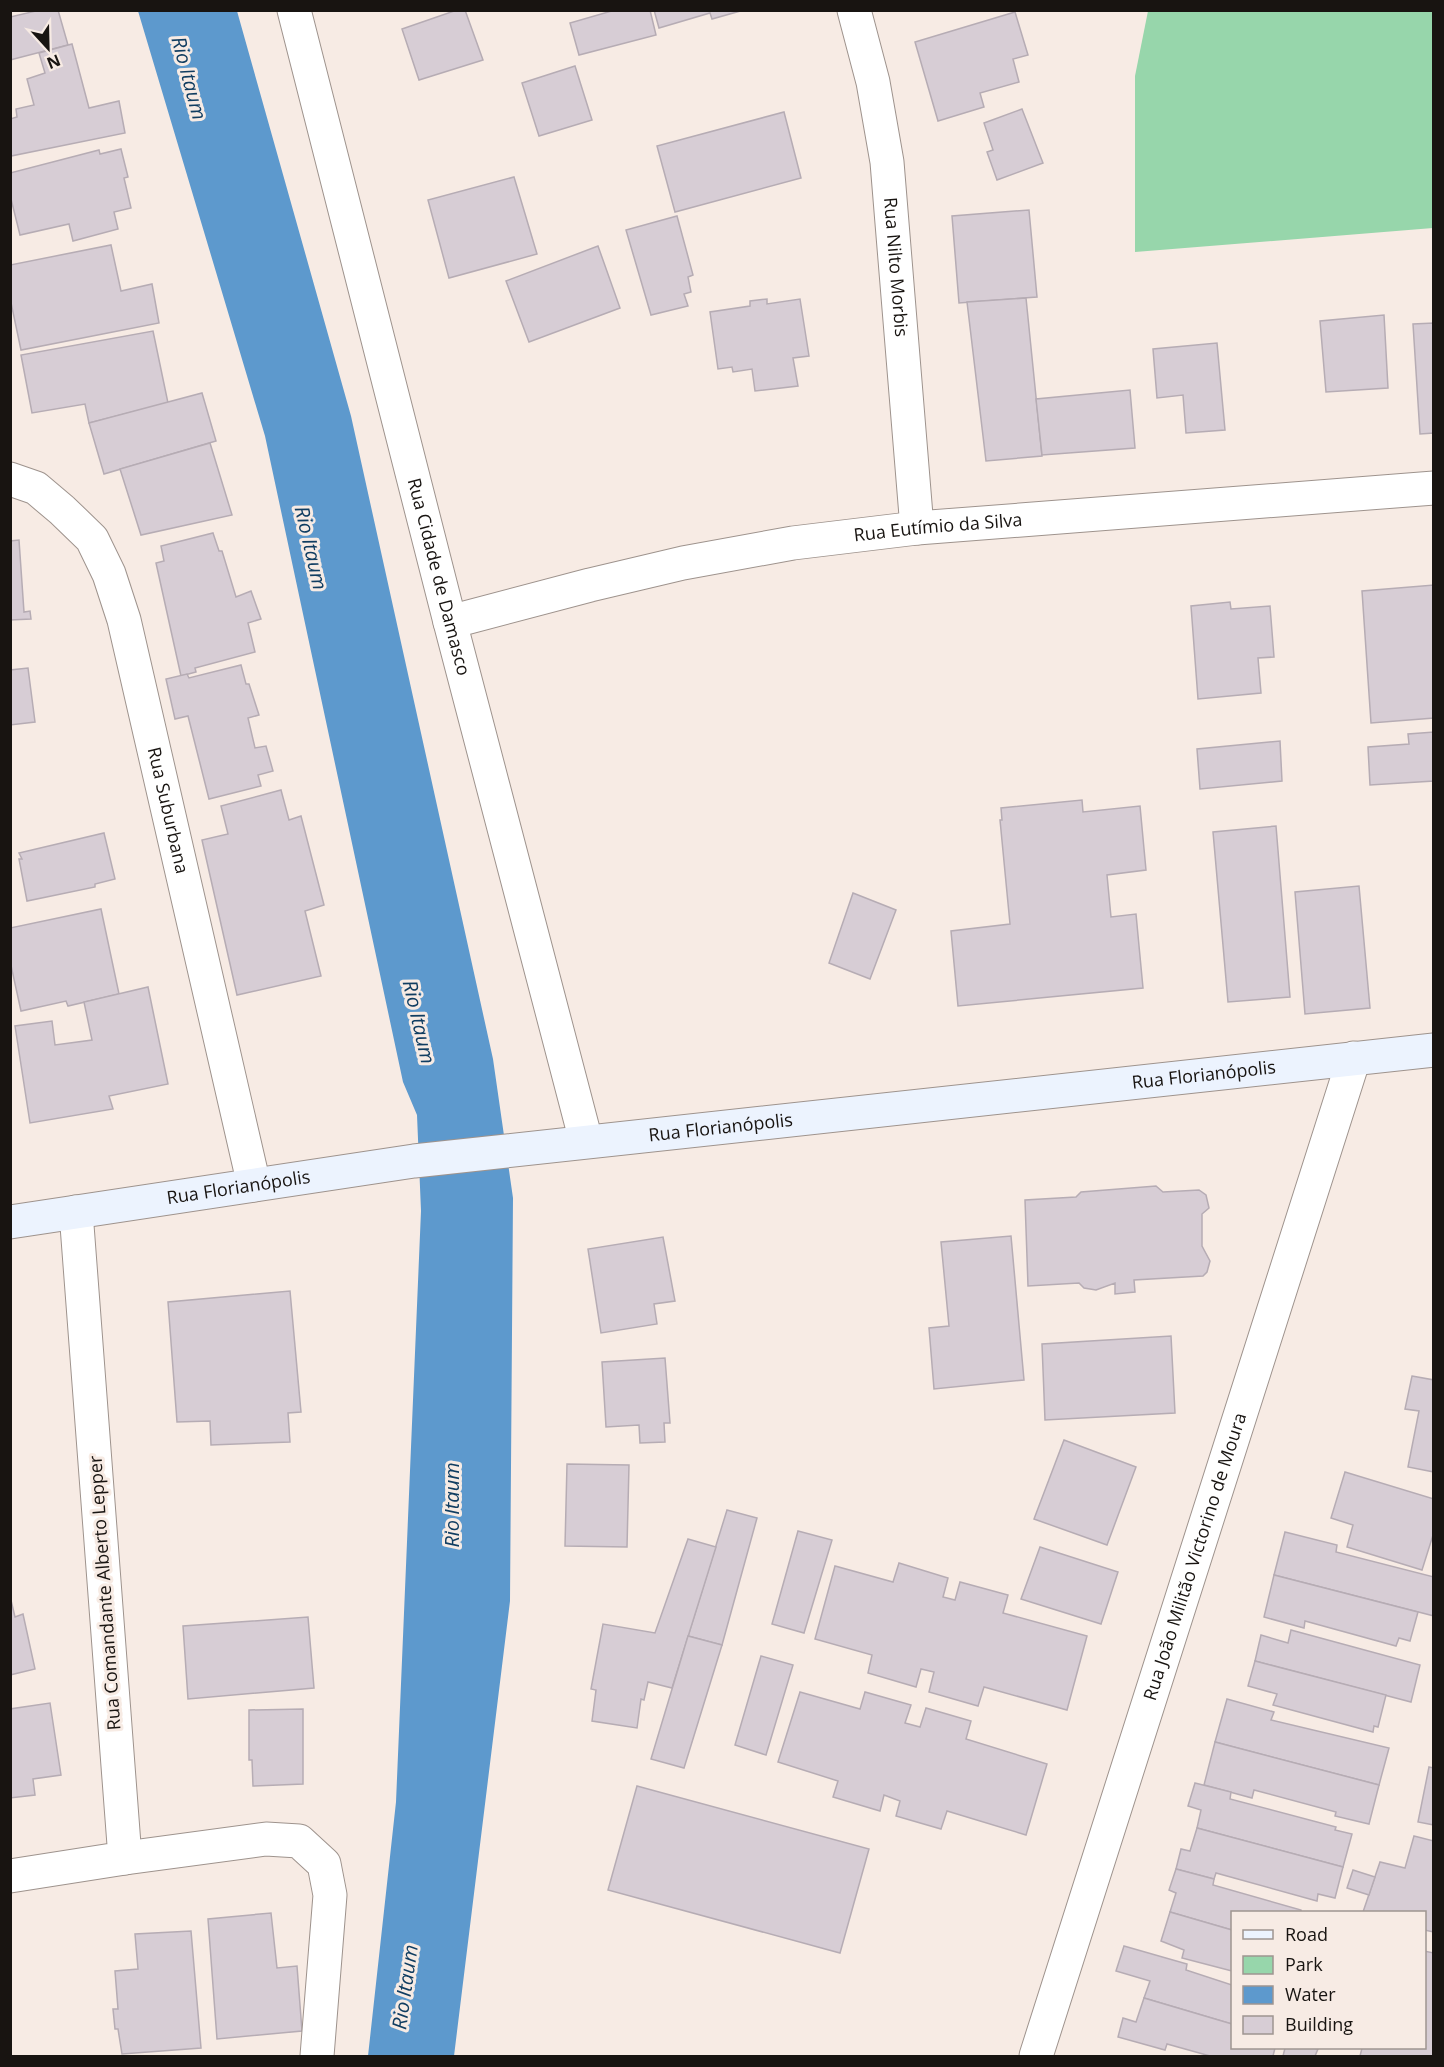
<svg xmlns="http://www.w3.org/2000/svg" width="1444" height="2067" font-family="'Open Sans',sans-serif">
<style>
.green{fill:#97d6ab}
.water{fill:#5d99cd}
.building{fill:#d7cdd5;stroke:#b6acb4;stroke-width:1.5}
.lines{fill:none;stroke-linecap:round;stroke-linejoin:round}
.street-casing{stroke:#9e938d;stroke-width:35}
.secondary-casing{stroke:#9e938d;stroke-width:35}
.street{stroke:#fff;stroke-width:33}
.secondary{stroke:#ecf3fe;stroke-width:33}
.labels{text-anchor:middle;stroke-width:6;stroke-linejoin:round;paint-order:stroke}
.street-label{font-size:18px;fill:#181411;stroke:#f7ebe4}
.water-label{font-size:20px;font-style:italic;fill:#103d61;stroke:#f7ebe4}
</style>
<rect width="100%" height="100%" fill="#f7ebe4"/>
<path class="green" d="M 1148,11 L 1433,11 L 1433,228 L 1135,252 L 1135,76 Z"/>
<path class="water" d="M 138,11 L 237,11 L 351,416 L 493,1059 L 513,1198 L 510,1601 L 454,2056 L 368,2056 L 396,1802 L 421,1211 L 417,1115 L 403,1082 L 265,436 Z"/>
<g class="building">
<path d="M 40,10 L 58,10 L 68,45 L 10,60 L 10,17 Z"/>
<path d="M 457,10 L 465,10 L 483,60 L 419,80 L 402,29 Z"/>
<path d="M 615,10 L 650,10 L 656,35 L 579,55 L 570,23 Z"/>
<path d="M 654,10 L 744,10 L 712,19 L 710,13 L 659,28 Z"/>
<path d="M 1015,12 L 1028,55 L 1013,59 L 1019,82 L 980,93 L 984,107 L 938,121 L 915,42 Z"/>
<path d="M 72,44 L 89,108 L 119,101 L 125,133 L 11,156 L 10,119 L 17,117 L 16,109 L 34,105 L 27,79 L 45,73 L 39,53 Z"/>
<path d="M 575,66 L 592,120 L 539,136 L 522,83 Z"/>
<path d="M 1022,109 L 1043,163 L 997,180 L 987,152 L 993,150 L 984,123 Z"/>
<path d="M 784,112 L 801,178 L 675,212 L 657,146 Z"/>
<path d="M 121,149 L 128,177 L 124,178 L 131,208 L 114,212 L 118,229 L 73,241 L 69,224 L 20,235 L 10,195 L 10,173 L 99,150 L 100,154 Z"/>
<path d="M 514,177 L 537,254 L 449,278 L 428,200 Z"/>
<path d="M 1029,210 L 1037,297 L 959,303 L 952,216 Z"/>
<path d="M 677,216 L 693,275 L 688,277 L 691,292 L 684,294 L 688,306 L 651,315 L 626,230 Z"/>
<path d="M 111,245 L 121,291 L 152,284 L 159,323 L 21,350 L 10,298 L 10,265 Z"/>
<path d="M 598,246 L 620,308 L 529,342 L 506,281 Z"/>
<path d="M 1026,298 L 1042,456 L 986,461 L 967,302 Z"/>
<path d="M 767,299 L 767,304 L 800,299 L 809,356 L 793,358 L 798,386 L 755,391 L 752,369 L 733,372 L 732,367 L 718,369 L 710,312 L 750,306 L 750,301 Z"/>
<path d="M 1384,315 L 1388,388 L 1326,392 L 1320,321 Z"/>
<path d="M 1434,323 L 1434,433 L 1420,434 L 1413,324 Z"/>
<path d="M 153,331 L 168,403 L 89,423 L 85,404 L 32,413 L 21,355 Z"/>
<path d="M 1217,343 L 1225,430 L 1186,433 L 1183,395 L 1157,398 L 1153,349 Z"/>
<path d="M 1130,390 L 1135,448 L 1042,455 L 1036,399 Z"/>
<path d="M 202,393 L 216,441 L 104,474 L 89,423 Z"/>
<path d="M 210,443 L 232,515 L 141,535 L 120,469 Z"/>
<path d="M 213,533 L 219,551 L 222,551 L 236,597 L 251,591 L 261,619 L 248,623 L 255,652 L 195,668 L 196,672 L 181,676 L 156,563 L 164,561 L 161,546 Z"/>
<path d="M 19,540 L 24,612 L 30,611 L 31,619 L 10,620 L 10,541 Z"/>
<path d="M 1434,585 L 1434,718 L 1371,723 L 1362,591 Z"/>
<path d="M 1230,602 L 1231,609 L 1270,606 L 1274,657 L 1258,658 L 1261,693 L 1198,699 L 1191,606 Z"/>
<path d="M 241,665 L 246,684 L 249,684 L 259,715 L 248,718 L 255,748 L 266,746 L 273,771 L 258,775 L 261,786 L 209,799 L 188,716 L 175,719 L 166,679 L 187,674 L 189,678 Z"/>
<path d="M 28,668 L 35,722 L 10,725 L 10,670 Z"/>
<path d="M 1434,732 L 1434,781 L 1370,785 L 1368,747 L 1409,744 L 1408,734 Z"/>
<path d="M 1280,741 L 1282,781 L 1200,789 L 1197,749 Z"/>
<path d="M 281,790 L 289,820 L 301,816 L 324,905 L 305,911 L 321,976 L 237,995 L 202,840 L 228,834 L 221,806 Z"/>
<path d="M 1082,800 L 1083,812 L 1140,806 L 1146,870 L 1107,875 L 1111,917 L 1136,914 L 1143,988 L 958,1006 L 951,931 L 1010,924 L 1000,820 L 1002,820 L 1001,808 Z"/>
<path d="M 1276,826 L 1290,997 L 1228,1002 L 1213,832 Z"/>
<path d="M 104,833 L 115,879 L 95,884 L 95,887 L 27,901 L 19,859 L 22,859 L 19,853 Z"/>
<path d="M 1359,886 L 1370,1008 L 1305,1014 L 1295,892 Z"/>
<path d="M 853,893 L 896,910 L 870,979 L 829,963 Z"/>
<path d="M 101,909 L 119,994 L 68,1006 L 66,1001 L 21,1011 L 10,961 L 10,928 Z"/>
<path d="M 148,987 L 168,1084 L 109,1096 L 113,1109 L 30,1123 L 15,1026 L 52,1021 L 55,1045 L 92,1040 L 84,1002 Z"/>
<path d="M 1156,1186 L 1163,1192 L 1199,1190 L 1206,1195 L 1209,1208 L 1202,1214 L 1202,1246 L 1210,1261 L 1207,1272 L 1203,1276 L 1134,1280 L 1135,1292 L 1115,1294 L 1115,1283 L 1096,1290 L 1084,1288 L 1079,1283 L 1028,1286 L 1025,1200 L 1076,1197 L 1081,1192 Z"/>
<path d="M 1011,1236 L 1024,1380 L 934,1389 L 929,1328 L 949,1326 L 941,1242 Z"/>
<path d="M 663,1237 L 675,1301 L 654,1304 L 657,1324 L 601,1333 L 588,1249 Z"/>
<path d="M 290,1291 L 301,1412 L 288,1413 L 290,1442 L 211,1445 L 210,1421 L 177,1422 L 168,1302 Z"/>
<path d="M 1171,1336 L 1175,1413 L 1045,1420 L 1042,1344 Z"/>
<path d="M 665,1358 L 670,1423 L 664,1423 L 665,1442 L 640,1443 L 639,1425 L 606,1427 L 602,1362 Z"/>
<path d="M 1412,1376 L 1434,1380 L 1434,1472 L 1408,1467 L 1419,1411 L 1405,1409 Z"/>
<path d="M 1064,1440 L 1136,1467 L 1107,1545 L 1034,1519 Z"/>
<path d="M 567,1464 L 629,1465 L 627,1547 L 565,1546 Z"/>
<path d="M 1345,1472 L 1434,1499 L 1434,1532 L 1422,1570 L 1347,1547 L 1353,1525 L 1331,1518 Z"/>
<path d="M 727,1510 L 757,1518 L 722,1645 L 688,1636 Z"/>
<path d="M 798,1531 L 832,1540 L 804,1633 L 772,1624 Z"/>
<path d="M 1285,1532 L 1337,1545 L 1336,1552 L 1434,1577 L 1434,1616 L 1274,1575 Z"/>
<path d="M 688,1539 L 716,1547 L 672,1688 L 648,1682 L 644,1700 L 641,1699 L 637,1728 L 592,1721 L 596,1690 L 591,1689 L 603,1624 L 655,1633 Z"/>
<path d="M 1040,1547 L 1118,1572 L 1101,1624 L 1021,1599 Z"/>
<path d="M 899,1563 L 948,1578 L 943,1597 L 955,1600 L 960,1582 L 1008,1595 L 1003,1613 L 1087,1636 L 1067,1710 L 984,1687 L 978,1706 L 929,1692 L 934,1672 L 921,1669 L 916,1687 L 868,1673 L 872,1655 L 815,1639 L 835,1566 L 893,1582 Z"/>
<path d="M 1274,1575 L 1418,1612 L 1410,1641 L 1399,1638 L 1396,1646 L 1305,1621 L 1304,1628 L 1264,1617 Z"/>
<path d="M 10,1596 L 15,1617 L 23,1614 L 35,1669 L 10,1675 Z"/>
<path d="M 308,1617 L 314,1688 L 188,1699 L 183,1626 Z"/>
<path d="M 1291,1630 L 1420,1665 L 1411,1702 L 1255,1661 L 1261,1635 L 1288,1643 Z"/>
<path d="M 688,1636 L 722,1645 L 684,1768 L 651,1759 Z"/>
<path d="M 761,1656 L 793,1665 L 766,1755 L 735,1745 Z"/>
<path d="M 1255,1661 L 1386,1695 L 1378,1727 L 1374,1726 L 1373,1732 L 1273,1705 L 1277,1694 L 1248,1686 Z"/>
<path d="M 800,1692 L 860,1709 L 865,1692 L 911,1705 L 905,1723 L 920,1727 L 926,1708 L 971,1721 L 966,1739 L 1047,1764 L 1026,1835 L 947,1811 L 941,1829 L 896,1816 L 900,1801 L 884,1795 L 880,1811 L 833,1797 L 838,1781 L 778,1762 Z"/>
<path d="M 1227,1699 L 1274,1712 L 1271,1720 L 1389,1748 L 1379,1785 L 1215,1742 Z"/>
<path d="M 50,1703 L 61,1775 L 33,1779 L 35,1795 L 10,1798 L 10,1709 Z"/>
<path d="M 303,1709 L 303,1784 L 253,1786 L 252,1760 L 249,1760 L 249,1710 Z"/>
<path d="M 1215,1742 L 1379,1785 L 1369,1824 L 1335,1816 L 1336,1812 L 1254,1790 L 1252,1798 L 1204,1785 Z"/>
<path d="M 1429,1767 L 1434,1768 L 1434,1825 L 1418,1822 Z"/>
<path d="M 1195,1783 L 1231,1792 L 1230,1799 L 1336,1827 L 1335,1830 L 1352,1834 L 1343,1867 L 1197,1828 L 1201,1810 L 1188,1806 Z"/>
<path d="M 637,1786 L 869,1849 L 840,1953 L 608,1890 Z"/>
<path d="M 1197,1828 L 1343,1867 L 1335,1898 L 1318,1894 L 1317,1901 L 1216,1873 L 1214,1879 L 1176,1869 L 1181,1849 L 1190,1851 Z"/>
<path d="M 1414,1836 L 1434,1841 L 1434,1932 L 1424,1930 L 1424,1912 L 1363,1912 L 1380,1862 L 1405,1868 Z"/>
<path d="M 1176,1869 L 1214,1879 L 1213,1885 L 1301,1910 L 1301,1912 L 1232,1912 L 1232,1930 L 1170,1912 L 1176,1893 L 1169,1890 Z"/>
<path d="M 1353,1870 L 1375,1877 L 1369,1895 L 1347,1888 Z"/>
<path d="M 1170,1912 L 1232,1930 L 1232,1971 L 1182,1958 L 1184,1950 L 1161,1941 Z"/>
<path d="M 271,1913 L 277,1968 L 297,1966 L 302,2031 L 217,2039 L 208,1919 Z"/>
<path d="M 191,1931 L 201,2048 L 122,2054 L 118,2029 L 115,2029 L 113,2009 L 118,2009 L 115,1971 L 138,1969 L 135,1934 Z"/>
<path d="M 1124,1946 L 1187,1964 L 1186,1970 L 1232,1985 L 1232,2024 L 1144,1998 L 1150,1981 L 1116,1971 Z"/>
<path d="M 1424,1951 L 1434,1953 L 1434,2056 L 1360,2056 L 1362,2048 L 1424,2048 Z"/>
<path d="M 1144,1998 L 1232,2024 L 1232,2048 L 1275,2048 L 1273,2056 L 1210,2056 L 1167,2044 L 1165,2050 L 1118,2037 L 1123,2018 L 1136,2022 Z"/>
<path d="M 1285,2048 L 1314,2048 L 1318,2049 L 1315,2056 L 1283,2056 Z"/>
</g>
<g class="lines">
<defs>
<g id="street">
<path id="s1" d="M 294,10 L 450,622 L 586,1141"/>
<path id="s2" d="M 854,10 L 873,82 L 887,162 L 917,528"/>
<path id="s3" d="M 10,479 L 36,488 L 62,510 L 92,539 L 109,574 L 124,620 L 254,1185"/>
<path id="s4" d="M 450,622 L 590,585 L 683,563 L 793,543 L 917,528 L 1434,488"/>
<path d="M 125,1858 L 266,1839 L 299,1841 L 324,1864 L 330,1895 L 317,2056"/>
<path d="M 10,1876 L 125,1858 L 76,1212"/>
<path id="s5" d="M 1036,2056 L 1354,1058"/>
</g>
<g id="secondary">
<path id="s6" d="M 10,1222 L 414,1161 L 1434,1050"/>
</g>
</defs>
<use href="#street" class="street-casing"/>
<use href="#secondary" class="secondary-casing"/>
<use href="#street" class="street"/>
<use href="#secondary" class="secondary"/>
</g>
<g class="labels">
<g class="street-label">
<text dy="6" stroke="none"><textPath href="#s2" startOffset="261">Rua Nilto Morbis</textPath></text>
<text dy="6" stroke="none"><textPath href="#s4" startOffset="498">Rua Eutímio da Silva</textPath></text>
<text dy="6" stroke="none"><textPath href="#s1" startOffset="585">Rua Cidade de Damasco</textPath></text>
<text dy="6" stroke="none"><textPath href="#s3" startOffset="386">Rua Suburbana</textPath></text>
<text dy="6" stroke="none"><textPath href="#s6" startOffset="1203">Rua Florianópolis</textPath></text>
<text dy="6" stroke="none"><textPath href="#s6" startOffset="717">Rua Florianópolis</textPath></text>
<text dy="6" stroke="none"><textPath href="#s6" startOffset="231">Rua Florianópolis</textPath></text>
<text dy="6" stroke="none"><textPath href="#s5" startOffset="524">Rua João Militão Victorino de Moura</textPath></text>
<text transform="translate(105 1593) rotate(-94)" y="6">Rua Comandante Alberto Lepper</text>
</g>
<g class="water-label">
<text transform="translate(189 78) rotate(75)" y="7">Rio Itaum</text>
<text transform="translate(311 548) rotate(77)" y="7">Rio Itaum</text>
<text transform="translate(419 1022) rotate(77)" y="7">Rio Itaum</text>
<text transform="translate(452 1505) rotate(-90)" y="7">Rio Itaum</text>
<text transform="translate(405 1987) rotate(-82)" y="7">Rio Itaum</text>
</g>
</g>
<rect width="1444" height="2067" fill="none" stroke="#181411" stroke-width="24"/>
<rect x="1231" y="1911" width="195" height="138" fill="#f7ebe4" stroke="#9e9590" stroke-width="1.5"/>
<rect x="1243" y="1930" width="30" height="9" fill="#ecf3fe" stroke="#9e9590" stroke-width="1.5"/>
<text x="1285" y="1941" font-size="18" fill="#181411">Road</text>
<rect x="1243" y="1956" width="30" height="18" fill="#97d6ab" stroke="#9e9590" stroke-width="1.5"/>
<text x="1285" y="1971" font-size="18" fill="#181411">Park</text>
<rect x="1243" y="1986" width="30" height="18" fill="#5d99cd" stroke="#9e9590" stroke-width="1.5"/>
<text x="1285" y="2001" font-size="18" fill="#181411">Water</text>
<rect x="1243" y="2016" width="30" height="18" fill="#d7cdd5" stroke="#9e9590" stroke-width="1.5"/>
<text x="1285" y="2031" font-size="18" fill="#181411">Building</text>
<g transform="translate(48 48) rotate(158)" stroke="#f7ebe4" stroke-width="4.5" paint-order="stroke">
<path d="M0-4.5L10 22L0 15L-10 22Z" fill="#181411"/>
<text y="-9" font-size="16" font-weight="bold" text-anchor="middle" fill="#181411">N</text>
</g>
</svg>
